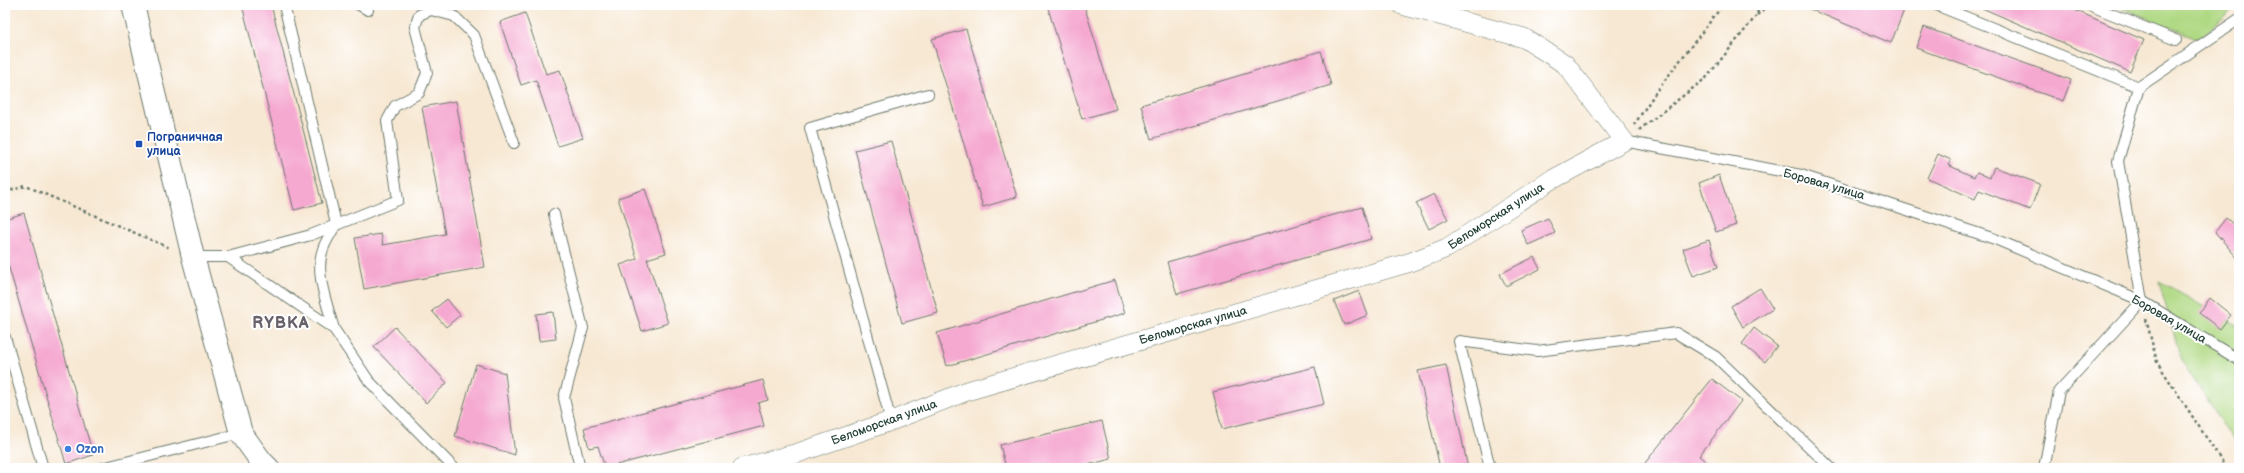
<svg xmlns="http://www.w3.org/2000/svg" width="2244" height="473" font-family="'Balsamiq Sans',sans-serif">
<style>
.green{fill:#b0d984;stroke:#688b5c}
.building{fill:#f5a8d0}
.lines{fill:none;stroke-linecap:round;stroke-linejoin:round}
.lane-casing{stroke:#6b796c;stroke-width:12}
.street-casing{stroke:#6b796c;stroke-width:20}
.secondary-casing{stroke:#6b796c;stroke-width:24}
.path{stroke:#6b796c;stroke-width:2.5;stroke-dasharray:3 3;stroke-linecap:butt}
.lane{stroke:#fff;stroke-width:10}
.street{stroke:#fff;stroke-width:19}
.secondary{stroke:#fff;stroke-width:22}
.transit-dot{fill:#1a4fb4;stroke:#fff;stroke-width:1.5}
.shop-dot{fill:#3f7fe0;stroke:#fff;stroke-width:1.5}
.labels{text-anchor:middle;stroke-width:4;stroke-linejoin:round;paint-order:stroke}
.transit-label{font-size:12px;font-weight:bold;fill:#164399;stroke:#fff;text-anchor:start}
.street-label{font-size:12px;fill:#1f3d34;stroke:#fff}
.shop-label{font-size:12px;font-weight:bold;fill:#366cbe;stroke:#fff;text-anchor:start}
.district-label{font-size:16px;font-weight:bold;letter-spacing:1px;fill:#6a626b;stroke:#fff}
</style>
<rect width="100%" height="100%" fill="#fff"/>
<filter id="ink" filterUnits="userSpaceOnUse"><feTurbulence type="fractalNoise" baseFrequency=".025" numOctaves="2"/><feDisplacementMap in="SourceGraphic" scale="8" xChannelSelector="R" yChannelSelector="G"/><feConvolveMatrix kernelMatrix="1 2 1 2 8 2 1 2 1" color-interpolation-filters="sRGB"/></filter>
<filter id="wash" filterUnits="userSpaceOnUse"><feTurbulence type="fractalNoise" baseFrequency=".012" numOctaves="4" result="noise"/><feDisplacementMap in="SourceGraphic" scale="16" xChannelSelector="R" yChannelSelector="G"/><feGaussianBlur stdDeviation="0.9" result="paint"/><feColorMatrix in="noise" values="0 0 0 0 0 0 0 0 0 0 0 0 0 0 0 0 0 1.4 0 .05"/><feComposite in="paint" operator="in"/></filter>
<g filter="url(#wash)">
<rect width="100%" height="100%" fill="#f7e8d3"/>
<g class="green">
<path d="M 2115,5 L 2238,5 L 2199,39 Z"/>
<path d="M 2159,281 L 2239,327 L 2239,449 L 2181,360 Z"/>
</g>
<g id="blocks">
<g class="building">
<path d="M 242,5 L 271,5 L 322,203 L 294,210 Z"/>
<path d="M 1047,5 L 1084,5 L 1116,109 L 1082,119 Z"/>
<path d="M 1800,5 L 1906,5 L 1891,43 Z"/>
<path d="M 1975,5 L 2063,5 L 2144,40 L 2130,72 Z"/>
<path d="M 525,13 L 546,74 L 560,70 L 583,138 L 558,146 L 536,80 L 521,85 L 500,22 Z"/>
<path d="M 1924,27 L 2071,80 L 2063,101 L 1916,48 Z"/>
<path d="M 966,29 L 1017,197 L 983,207 L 932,39 Z"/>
<path d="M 1321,51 L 1331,85 L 1151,139 L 1141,105 Z"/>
<path d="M 456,101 L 485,267 L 364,289 L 355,238 L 381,234 L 383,245 L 445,234 L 422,107 Z"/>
<path d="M 891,141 L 938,313 L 902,323 L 855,150 Z"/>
<path d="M 1938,154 L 1951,160 L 1948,165 L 1974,177 L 1977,172 L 1990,178 L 1994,167 L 2040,184 L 2030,210 L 1979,190 L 1975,199 L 1927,178 Z"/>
<path d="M 1719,175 L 1736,225 L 1716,232 L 1699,183 Z"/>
<path d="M 645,189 L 666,253 L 647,259 L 668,323 L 642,331 L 620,265 L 637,259 L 618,198 Z"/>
<path d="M 1434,194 L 1448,219 L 1429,229 L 1416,203 Z"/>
<path d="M 1362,207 L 1371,239 L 1177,294 L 1167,262 Z"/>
<path d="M 24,213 L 93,455 L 66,464 L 5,254 L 5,219 Z"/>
<path d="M 1548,218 L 1555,233 L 1528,245 L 1521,230 Z"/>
<path d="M 2226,218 L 2239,229 L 2239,260 L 2215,232 Z"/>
<path d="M 1709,240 L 1718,267 L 1693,276 L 1683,249 Z"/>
<path d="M 1534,257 L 1540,269 L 1506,286 L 1500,274 Z"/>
<path d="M 1115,280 L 1125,313 L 947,366 L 937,333 Z"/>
<path d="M 1760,288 L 1773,309 L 1743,327 L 1731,306 Z"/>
<path d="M 1359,291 L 1368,315 L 1344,325 L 1334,301 Z"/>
<path d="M 2210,298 L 2231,315 L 2220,329 L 2199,313 Z"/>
<path d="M 447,299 L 460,315 L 446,327 L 432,311 Z"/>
<path d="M 553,312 L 556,339 L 539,341 L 536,314 Z"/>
<path d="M 395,327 L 447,383 L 426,403 L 374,347 Z"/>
<path d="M 1754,328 L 1777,346 L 1765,362 L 1742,344 Z"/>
<path d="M 476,364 L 505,373 L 515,455 L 455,436 Z"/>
<path d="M 1446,365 L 1468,468 L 1440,468 L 1418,371 Z"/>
<path d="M 1315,367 L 1324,404 L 1222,429 L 1213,392 Z"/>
<path d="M 1712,379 L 1741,401 L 1699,456 L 1714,468 L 1641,468 Z"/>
<path d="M 763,380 L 768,400 L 758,403 L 764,426 L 605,468 L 598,446 L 589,448 L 584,428 Z"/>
<path d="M 1102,421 L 1111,459 L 1075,468 L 1006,468 L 1000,445 Z"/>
</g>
</g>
</g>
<g filter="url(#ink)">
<use href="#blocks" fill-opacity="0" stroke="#6b796c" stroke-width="1"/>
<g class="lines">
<defs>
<g id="lane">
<path d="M 284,5 L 336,224 C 332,232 326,240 323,249 C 314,273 328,306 334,329"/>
<path d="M 359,5 L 368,10"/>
<path d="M 1936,5 L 2139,87"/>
<path d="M 2089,5 L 2176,40"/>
<path d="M 1624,141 L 1801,175 L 1995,239 L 2142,301 L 2239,360"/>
<path d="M 554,214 L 583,328 L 564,398 L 580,468"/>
<path d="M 193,257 L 228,257 L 334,329 L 369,381 L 454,468"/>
<path d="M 228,257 L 311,235 L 398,200 L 387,121 L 395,106 L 419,93 L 427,73 L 415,27 L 419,15 L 431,10 L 454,16 L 474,35 L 514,143"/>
<path d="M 5,337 L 43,468"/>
<path d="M 891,421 L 810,128 L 928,94"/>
<path d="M 102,468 L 241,433"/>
<path d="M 1490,468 L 1459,341 L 1537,351 L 1676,333 L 1716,357 L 1831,468"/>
<path d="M 2044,468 L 2059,391 L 2142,301 L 2118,161 L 2139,87 L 2239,19"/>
</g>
<path id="street" d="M 742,468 L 798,453 L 891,421 L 967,391 L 1411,262 L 1447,248 L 1548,182 L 1624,141 L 1565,64 L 1524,38 L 1402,5"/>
<path id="secondary" d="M 133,5 L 193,257 L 241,433 L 261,461 L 268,468"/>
</defs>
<use href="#lane" class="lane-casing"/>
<use href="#street" class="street-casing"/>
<use href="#secondary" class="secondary-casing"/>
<g class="path">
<path d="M 1757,15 L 1768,5"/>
<path d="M 1634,125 L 1658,89 L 1723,5"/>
<path d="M 1639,130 L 1706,78 L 1757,15 L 1759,5"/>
<path d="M 5,192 L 26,186 L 170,248"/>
<path d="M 2146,319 L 2157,362 L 2226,468"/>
</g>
<use href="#lane" class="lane"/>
<use href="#street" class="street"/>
<use href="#secondary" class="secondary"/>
</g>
</g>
<rect class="transit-dot" x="135" y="140" width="8" height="8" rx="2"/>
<circle class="shop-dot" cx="68" cy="449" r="4"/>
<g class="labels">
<g class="transit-label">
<text x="147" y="141">Пограничная<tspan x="147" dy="14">улица</tspan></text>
</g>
<g class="street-label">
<text transform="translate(1824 184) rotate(16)" y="4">Боровая улица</text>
<text transform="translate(1496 216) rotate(-33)" y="4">Беломорская улица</text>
<text transform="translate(2169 319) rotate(30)" y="4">Боровая улица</text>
<text transform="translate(1193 325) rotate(-16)" y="4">Беломорская улица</text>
<text transform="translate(884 422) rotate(-20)" y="4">Беломорская улица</text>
</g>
<g class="shop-label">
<text x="76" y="453">Ozon</text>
</g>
<g class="district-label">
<text x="281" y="328">RYBKA</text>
</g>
</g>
<rect width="2244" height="473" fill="none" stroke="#fff" stroke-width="20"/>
</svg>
